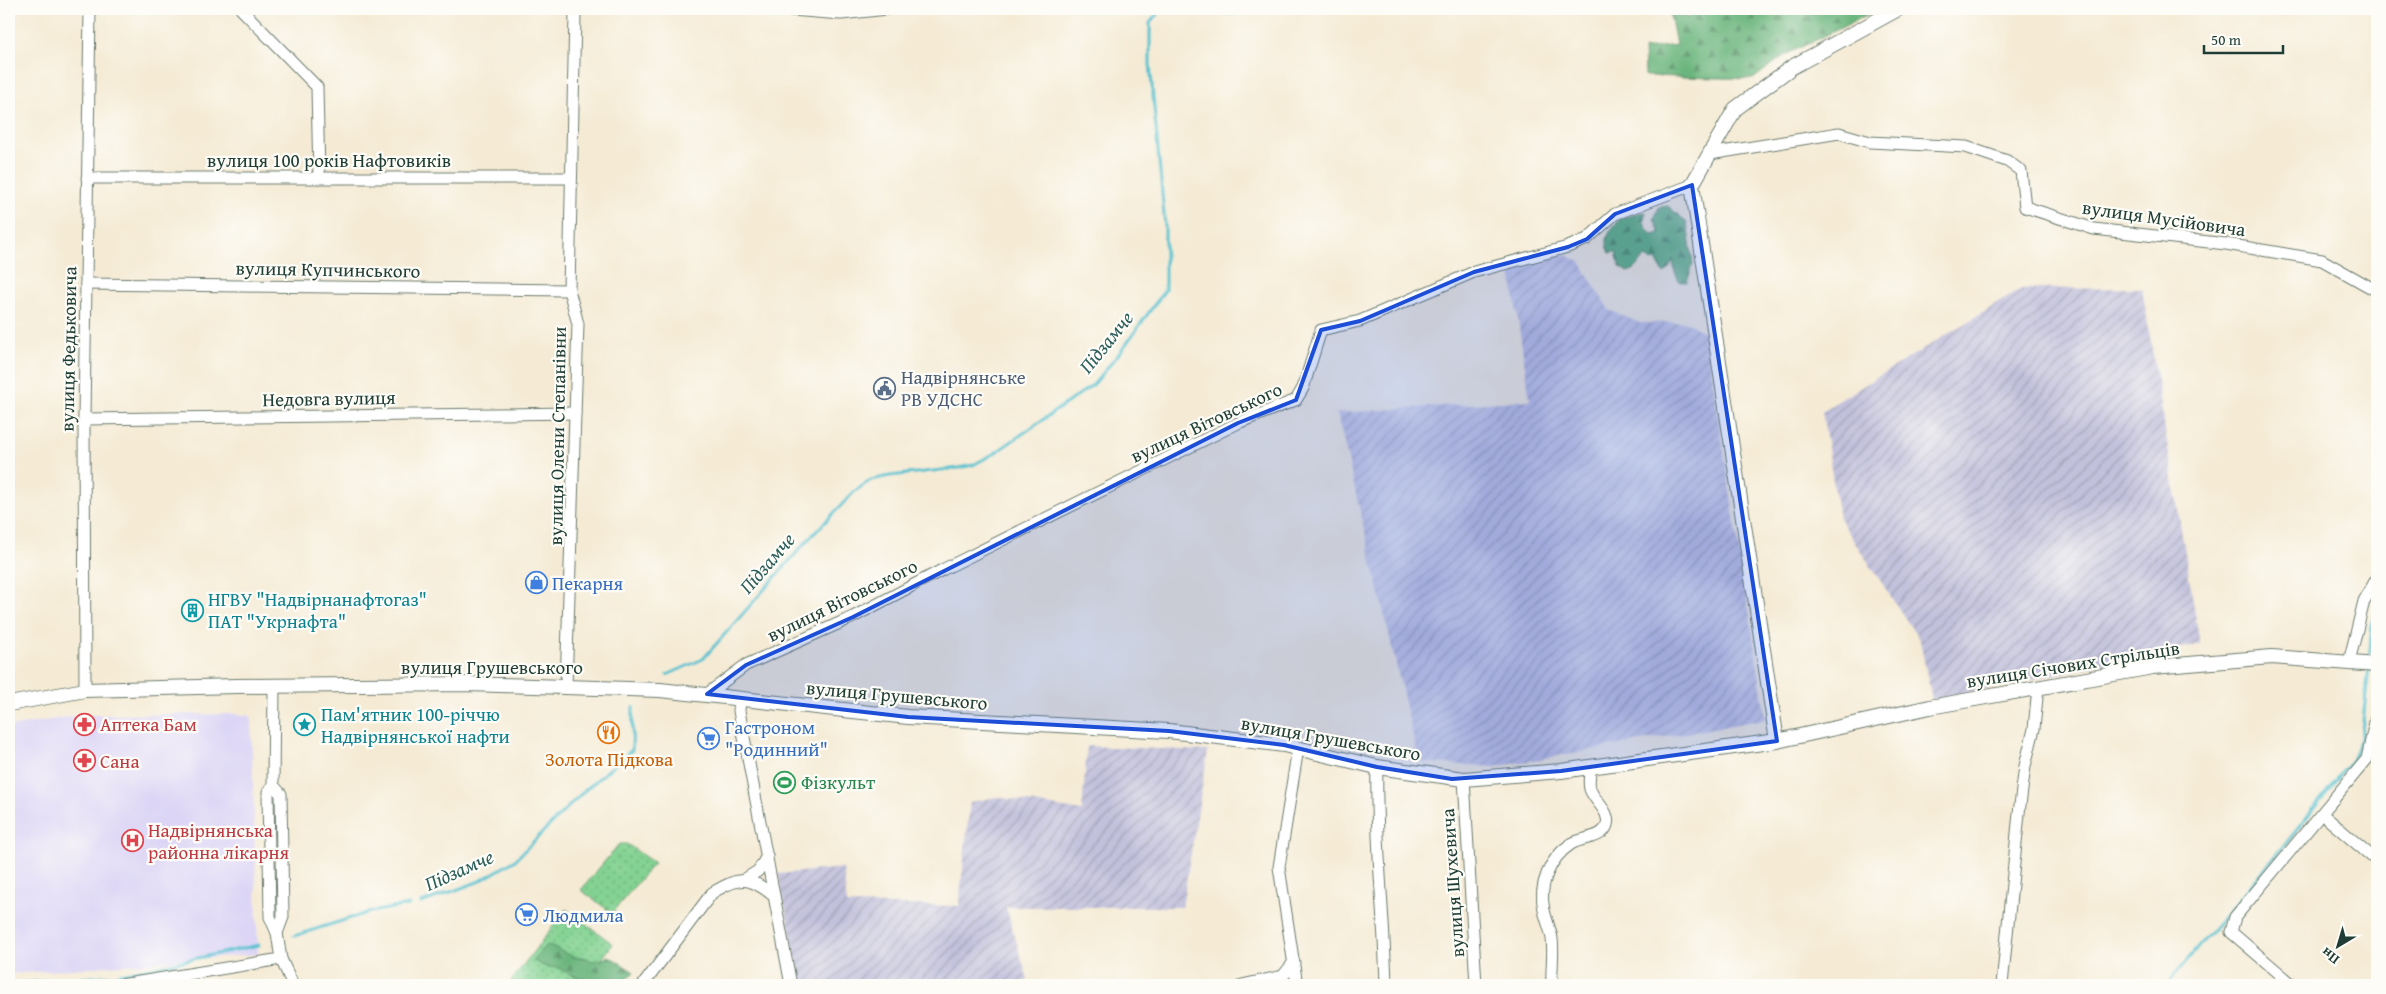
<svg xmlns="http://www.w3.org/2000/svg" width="2386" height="994" font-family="'Gentium Book Plus',serif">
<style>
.built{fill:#dcd5f6}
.industrial{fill:url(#industrial-furrows)}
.grass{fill:url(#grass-dots);stroke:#528864}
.forest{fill:url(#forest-firs);stroke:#457958}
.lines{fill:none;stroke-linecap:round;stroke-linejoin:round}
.stream{stroke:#55c1d0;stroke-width:3}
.minor-casing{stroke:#6a7a6c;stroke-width:13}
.tertiary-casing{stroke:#6a7a6c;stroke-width:16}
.minor{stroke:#fff;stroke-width:11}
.tertiary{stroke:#fff;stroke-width:14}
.marked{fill:#1d4ed8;fill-opacity:0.2;stroke:#1d4ed8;stroke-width:4;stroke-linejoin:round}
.labels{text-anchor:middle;stroke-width:4.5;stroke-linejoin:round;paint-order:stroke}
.street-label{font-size:19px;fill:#1f3d34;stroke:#fdfcf7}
.service-label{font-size:19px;fill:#4e5e75;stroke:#fdfcf7;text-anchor:start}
.shop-label{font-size:19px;fill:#366cbe;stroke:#fdfcf7;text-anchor:start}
.culture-label{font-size:19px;fill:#0d838f;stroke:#fdfcf7;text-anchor:start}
.health-label{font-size:19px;fill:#be3a42;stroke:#fdfcf7;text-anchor:start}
.food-label{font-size:19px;fill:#c56008;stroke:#fdfcf7}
.leisure-label{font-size:19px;fill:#27864d;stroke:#fdfcf7;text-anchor:start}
.water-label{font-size:20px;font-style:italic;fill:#2c5e5b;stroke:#fdfcf7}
</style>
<defs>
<pattern id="industrial-furrows" width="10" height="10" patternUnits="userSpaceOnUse" patternTransform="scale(1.25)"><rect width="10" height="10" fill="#c2c1dc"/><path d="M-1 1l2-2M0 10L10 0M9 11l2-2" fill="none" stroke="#9d9eb3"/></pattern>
<pattern id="grass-dots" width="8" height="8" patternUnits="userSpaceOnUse" patternTransform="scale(1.25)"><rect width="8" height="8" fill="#84d393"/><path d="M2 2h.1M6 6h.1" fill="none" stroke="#6bac79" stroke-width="1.8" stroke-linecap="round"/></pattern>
<pattern id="forest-firs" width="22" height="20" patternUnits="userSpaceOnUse" patternTransform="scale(1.25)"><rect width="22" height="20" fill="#6bb57d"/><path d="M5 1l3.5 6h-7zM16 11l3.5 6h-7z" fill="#579467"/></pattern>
</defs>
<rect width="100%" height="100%" fill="#fdfcf7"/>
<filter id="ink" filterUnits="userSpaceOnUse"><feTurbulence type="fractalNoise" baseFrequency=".02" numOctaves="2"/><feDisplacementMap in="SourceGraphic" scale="10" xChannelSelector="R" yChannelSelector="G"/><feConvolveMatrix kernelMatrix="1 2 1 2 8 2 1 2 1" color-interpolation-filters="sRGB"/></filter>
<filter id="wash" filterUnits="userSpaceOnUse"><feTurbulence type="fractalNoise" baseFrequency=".0096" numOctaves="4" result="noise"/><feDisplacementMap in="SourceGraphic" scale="20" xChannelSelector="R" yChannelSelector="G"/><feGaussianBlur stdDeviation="1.12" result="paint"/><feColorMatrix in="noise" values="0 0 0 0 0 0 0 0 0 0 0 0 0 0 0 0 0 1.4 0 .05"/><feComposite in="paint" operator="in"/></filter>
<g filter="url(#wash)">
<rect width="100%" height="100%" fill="#f5ebd5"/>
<path class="built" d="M 236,714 L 251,716 L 258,954 L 9,974 L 9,727 L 80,715 Z"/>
<g class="industrial">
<path d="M 1565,254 L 1580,262 L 1609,310 L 1640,323 L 1687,322 L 1705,333 L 1766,719 L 1494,767 L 1419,762 L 1337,413 L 1530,400 L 1510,267 Z"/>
<path d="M 2142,288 L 2200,644 L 1932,700 L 1920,641 L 1839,518 L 1822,411 L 2021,289 Z"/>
<path d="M 1087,746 L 1208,751 L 1182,907 L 1006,907 L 1028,980 L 1018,985 L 801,985 L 778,874 L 843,868 L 847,904 L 959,906 L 970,802 L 997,797 L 1082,811 Z"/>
</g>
<g class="grass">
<path d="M 619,844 L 627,844 L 654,863 L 612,913 L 581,890 Z"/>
<path d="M 566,909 L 613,944 L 582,985 L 508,985 Z"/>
</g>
<g class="forest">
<path d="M 1669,9 L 1687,9 L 1686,19 L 1701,9 L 1880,9 L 1785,55 L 1753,79 L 1645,76 L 1644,49 L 1676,45 Z"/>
<path d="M 1668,206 L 1687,223 L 1693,263 L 1687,282 L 1680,282 L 1675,273 L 1673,259 L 1670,268 L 1664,274 L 1656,259 L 1653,261 L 1645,257 L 1635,269 L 1628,272 L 1620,267 L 1616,252 L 1610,253 C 1602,237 1611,229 1622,217 C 1630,218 1636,212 1646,212 C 1642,222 1645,228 1653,235 L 1660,233 L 1654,219 L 1659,207 Z"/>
<path d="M 548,945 L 574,957 L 583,957 L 592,961 L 601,960 L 609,956 L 634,972 L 625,981 L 612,977 L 604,985 L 572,975 L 559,968 L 546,967 L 534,961 L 540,951 Z"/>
</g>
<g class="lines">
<g class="stream">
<path d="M 1188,9 L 1233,14 L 1247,9"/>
<path d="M 2369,661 L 2372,625 L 2377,610"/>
<path d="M 667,675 L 703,659 L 806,542 L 855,491 L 871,480 L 890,476 L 959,468 L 973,465 L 995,453 L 1094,384 L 1121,351 L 1165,290 L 1165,226 L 1150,64 L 1150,23 L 1161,9"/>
<path d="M 421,903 L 480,881 L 514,861 L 585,790 L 632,750 L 633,707"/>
<path d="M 294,936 L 370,912 L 409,905"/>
<path d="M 9,984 L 117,975 L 259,945"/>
<path d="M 2166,985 L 2280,851 L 2352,760 L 2361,739 L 2369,667"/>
</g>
</g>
</g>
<g filter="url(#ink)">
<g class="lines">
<defs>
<g id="minor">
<path d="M 241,9 L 317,87 L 319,178"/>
<path d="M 779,9 L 841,14 L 887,9"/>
<path d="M 1710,154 L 1839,133 L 1870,142 L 1966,147 L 2007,161 L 2021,171 L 2025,207 L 2094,229 L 2226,244 L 2322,260 L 2377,291"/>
<path d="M 87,178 L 571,178"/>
<path d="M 86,284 L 569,290"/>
<path d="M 84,419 L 575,413"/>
<path d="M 2349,662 L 2364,601 L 2377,578"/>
<path d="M 566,686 L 578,324 L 569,290 L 575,14 L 571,9"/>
<path d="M 274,687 L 273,785 L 268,792 L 270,917 L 277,933 L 281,959 L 293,985"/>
<path d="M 85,690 L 84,419 L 90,9"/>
<path d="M 707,694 L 746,665 L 853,617 L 942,570 L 1238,423 L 1296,400 L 1303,388 L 1321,330 L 1360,321 L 1474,272 L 1568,247 L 1587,239 L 1615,214 L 1692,185"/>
<path d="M 740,698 L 739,711 L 791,985"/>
<path d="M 1377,767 C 1375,840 1384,912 1386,985"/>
<path d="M 1464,779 L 1476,985"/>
<path d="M 273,785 L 281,794 L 283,917 L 277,933"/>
<path d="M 2322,814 L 2377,861"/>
<path d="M 745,879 L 758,871 L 767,856"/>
<path d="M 121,985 L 281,959"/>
<path d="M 643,985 L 712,893 C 740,876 749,876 774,896"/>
<path d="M 1242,985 L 1283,976 L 1294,962"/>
<path d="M 1297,985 L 1279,867 L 1298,748"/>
<path d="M 1552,985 C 1551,970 1554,954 1552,939 C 1551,930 1546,920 1544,910 C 1538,885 1550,858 1571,844 C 1582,837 1603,839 1607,825 C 1611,812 1594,801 1590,789 C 1588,782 1590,773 1591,766"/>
<path d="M 2002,985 L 2019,813 L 2025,766 L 2034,729 L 2038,687"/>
<path d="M 2293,985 L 2231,932 L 2235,917 L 2367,759 L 2377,713"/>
</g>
<g id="tertiary">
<path d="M 9,704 L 85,690 L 236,686 L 467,684 L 660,690 L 908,717 L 1169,731 L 1284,745 L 1377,767 L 1464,779 L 1561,771 L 1777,741 L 1930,707 L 2153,667 L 2272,657 L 2377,665"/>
<path d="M 1777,741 L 1692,185 L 1735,109 L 1792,67 L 1898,9"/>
</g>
</defs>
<use href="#minor" class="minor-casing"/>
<use href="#tertiary" class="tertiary-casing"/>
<use href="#minor" class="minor"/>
<use href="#tertiary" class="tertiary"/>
</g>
</g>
<path class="marked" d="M 1692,185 L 1777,741 L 1561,771 L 1452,779 L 1377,767 L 1284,745 L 1169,731 L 908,717 L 707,694 L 746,665 L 853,617 L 1238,423 L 1296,400 L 1321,330 L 1360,321 L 1474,272 L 1568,247 L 1587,239 L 1615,214 Z"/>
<defs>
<symbol id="civic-ring" viewBox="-11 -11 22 22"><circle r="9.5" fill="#fdfcf7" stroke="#5c6f8a" stroke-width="1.5"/><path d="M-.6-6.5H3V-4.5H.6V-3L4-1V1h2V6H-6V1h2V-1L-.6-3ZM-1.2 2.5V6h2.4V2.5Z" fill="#5c6f8a"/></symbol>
<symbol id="shop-ring" viewBox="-11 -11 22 22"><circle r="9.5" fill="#fdfcf7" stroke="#3f7fe0" stroke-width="1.5"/><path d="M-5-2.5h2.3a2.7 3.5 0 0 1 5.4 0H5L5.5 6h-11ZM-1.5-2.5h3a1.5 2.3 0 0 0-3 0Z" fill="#3f7fe0"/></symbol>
<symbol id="building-ring" viewBox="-11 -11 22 22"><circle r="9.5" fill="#fdfcf7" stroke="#0f9aa8" stroke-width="1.5"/><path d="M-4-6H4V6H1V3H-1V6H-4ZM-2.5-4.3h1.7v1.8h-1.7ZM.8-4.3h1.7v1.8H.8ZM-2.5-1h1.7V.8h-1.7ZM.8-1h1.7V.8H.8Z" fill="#0f9aa8"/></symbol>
<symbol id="pharmacy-ring" viewBox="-11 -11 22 22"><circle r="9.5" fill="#fdfcf7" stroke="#e0444e" stroke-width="1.5"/><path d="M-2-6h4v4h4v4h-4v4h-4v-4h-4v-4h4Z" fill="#e0444e"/></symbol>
<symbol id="sight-ring" viewBox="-11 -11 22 22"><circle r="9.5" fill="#fdfcf7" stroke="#0f9aa8" stroke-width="1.5"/><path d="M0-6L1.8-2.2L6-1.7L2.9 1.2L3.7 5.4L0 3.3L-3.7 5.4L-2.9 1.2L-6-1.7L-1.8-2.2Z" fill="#0f9aa8"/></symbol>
<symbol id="restaurant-ring" viewBox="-11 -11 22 22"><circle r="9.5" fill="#fdfcf7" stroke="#e8710a" stroke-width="1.5"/><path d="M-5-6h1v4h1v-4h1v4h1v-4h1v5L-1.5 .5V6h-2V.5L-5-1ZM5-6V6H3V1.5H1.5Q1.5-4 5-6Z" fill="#e8710a"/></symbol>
<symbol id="supermarket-ring" viewBox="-11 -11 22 22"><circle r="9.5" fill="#fdfcf7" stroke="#3f7fe0" stroke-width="1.5"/><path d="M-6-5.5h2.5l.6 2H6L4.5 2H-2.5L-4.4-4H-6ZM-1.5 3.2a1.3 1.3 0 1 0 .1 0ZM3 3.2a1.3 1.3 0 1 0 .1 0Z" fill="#3f7fe0"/></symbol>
<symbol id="stadium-ring" viewBox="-11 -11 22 22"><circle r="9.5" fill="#fdfcf7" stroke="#2e9e5b" stroke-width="1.5"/><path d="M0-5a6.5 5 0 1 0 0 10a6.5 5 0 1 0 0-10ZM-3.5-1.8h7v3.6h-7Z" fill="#2e9e5b"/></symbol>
<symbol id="hospital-ring" viewBox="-11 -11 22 22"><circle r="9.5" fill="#fdfcf7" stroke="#e0444e" stroke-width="1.5"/><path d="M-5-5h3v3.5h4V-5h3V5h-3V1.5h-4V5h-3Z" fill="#e0444e"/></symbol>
</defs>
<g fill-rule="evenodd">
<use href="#civic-ring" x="872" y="376" width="25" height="25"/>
<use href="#shop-ring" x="524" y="570" width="25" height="25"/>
<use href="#building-ring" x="180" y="598" width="25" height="25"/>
<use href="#pharmacy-ring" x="72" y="712" width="25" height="25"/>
<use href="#sight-ring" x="292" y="712" width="25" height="25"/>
<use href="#restaurant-ring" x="596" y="720" width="25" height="25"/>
<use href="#supermarket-ring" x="696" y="726" width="25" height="25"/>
<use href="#pharmacy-ring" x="72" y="748" width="25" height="25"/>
<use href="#stadium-ring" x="772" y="770" width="25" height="25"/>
<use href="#hospital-ring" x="120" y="828" width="25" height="25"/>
<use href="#supermarket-ring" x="514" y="902" width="25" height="25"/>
</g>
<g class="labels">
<g class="street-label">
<text x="329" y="167">вулиця 100 років Нафтовиків</text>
<text transform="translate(2164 218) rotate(8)" y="7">вулиця Мусійовича</text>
<text transform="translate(328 269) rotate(1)" y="7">вулиця Купчинського</text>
<text transform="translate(68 349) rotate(-89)" y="7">вулиця Федьковича</text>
<text transform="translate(329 398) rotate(-1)" y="7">Недовга вулиця</text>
<text transform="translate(1206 422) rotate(-25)" y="7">вулиця Вітовського</text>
<text transform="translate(557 436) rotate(-89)" y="7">вулиця Олени Степанівни</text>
<text transform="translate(842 600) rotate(-26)" y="7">вулиця Вітовського</text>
<text transform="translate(2073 664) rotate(-9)" y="7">вулиця Січових Стрільців</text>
<text x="492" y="674">вулиця Грушевського</text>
<text transform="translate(897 695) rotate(5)" y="7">вулиця Грушевського</text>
<text transform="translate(1331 738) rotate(10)" y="7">вулиця Грушевського</text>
<text transform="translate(1452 883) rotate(-94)" y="7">вулиця Шухевича</text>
</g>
<g class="service-label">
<text x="901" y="384">Надвірнянське<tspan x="901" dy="22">РВ УДСНС</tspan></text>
</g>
<g class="shop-label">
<text x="552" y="590">Пекарня</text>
<text x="725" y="734">Гастроном<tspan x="725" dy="22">"Родинний"</tspan></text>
<text x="543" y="922">Людмила</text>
</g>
<g class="culture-label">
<text x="208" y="606">НГВУ "Надвірнанафтогаз"<tspan x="208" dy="22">ПАТ "Укрнафта"</tspan></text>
<text x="321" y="721">Пам'ятник 100-річчю<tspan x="321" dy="22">Надвірнянської нафти</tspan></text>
</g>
<g class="health-label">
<text x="100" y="731">Аптека Бам</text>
<text x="100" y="768">Сана</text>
<text x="148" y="837">Надвірнянська<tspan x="148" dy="22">районна лікарня</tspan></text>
</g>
<g class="food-label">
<text x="609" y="766">Золота Підкова</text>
</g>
<g class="leisure-label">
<text x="801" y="789">Фізкульт</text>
</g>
<g class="water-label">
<text transform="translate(1106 342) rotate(-51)" y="7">Підзамче</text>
<text transform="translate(767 563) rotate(-49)" y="7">Підзамче</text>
<text transform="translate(459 870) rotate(-24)" y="7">Підзамче</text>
</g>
</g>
<rect width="2386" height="994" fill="none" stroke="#fdfcf7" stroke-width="30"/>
<g transform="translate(2338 946) rotate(218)" stroke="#fdfcf7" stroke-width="4" paint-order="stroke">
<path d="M0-4L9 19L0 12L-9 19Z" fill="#1f3d34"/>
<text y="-8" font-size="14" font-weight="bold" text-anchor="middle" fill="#1f3d34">Пн</text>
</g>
<path d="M2204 45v8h79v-8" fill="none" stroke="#1f3d34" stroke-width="2.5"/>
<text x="2211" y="45" font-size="15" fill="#1f3d34" stroke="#fdfcf7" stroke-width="4" paint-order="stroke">50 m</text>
</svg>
